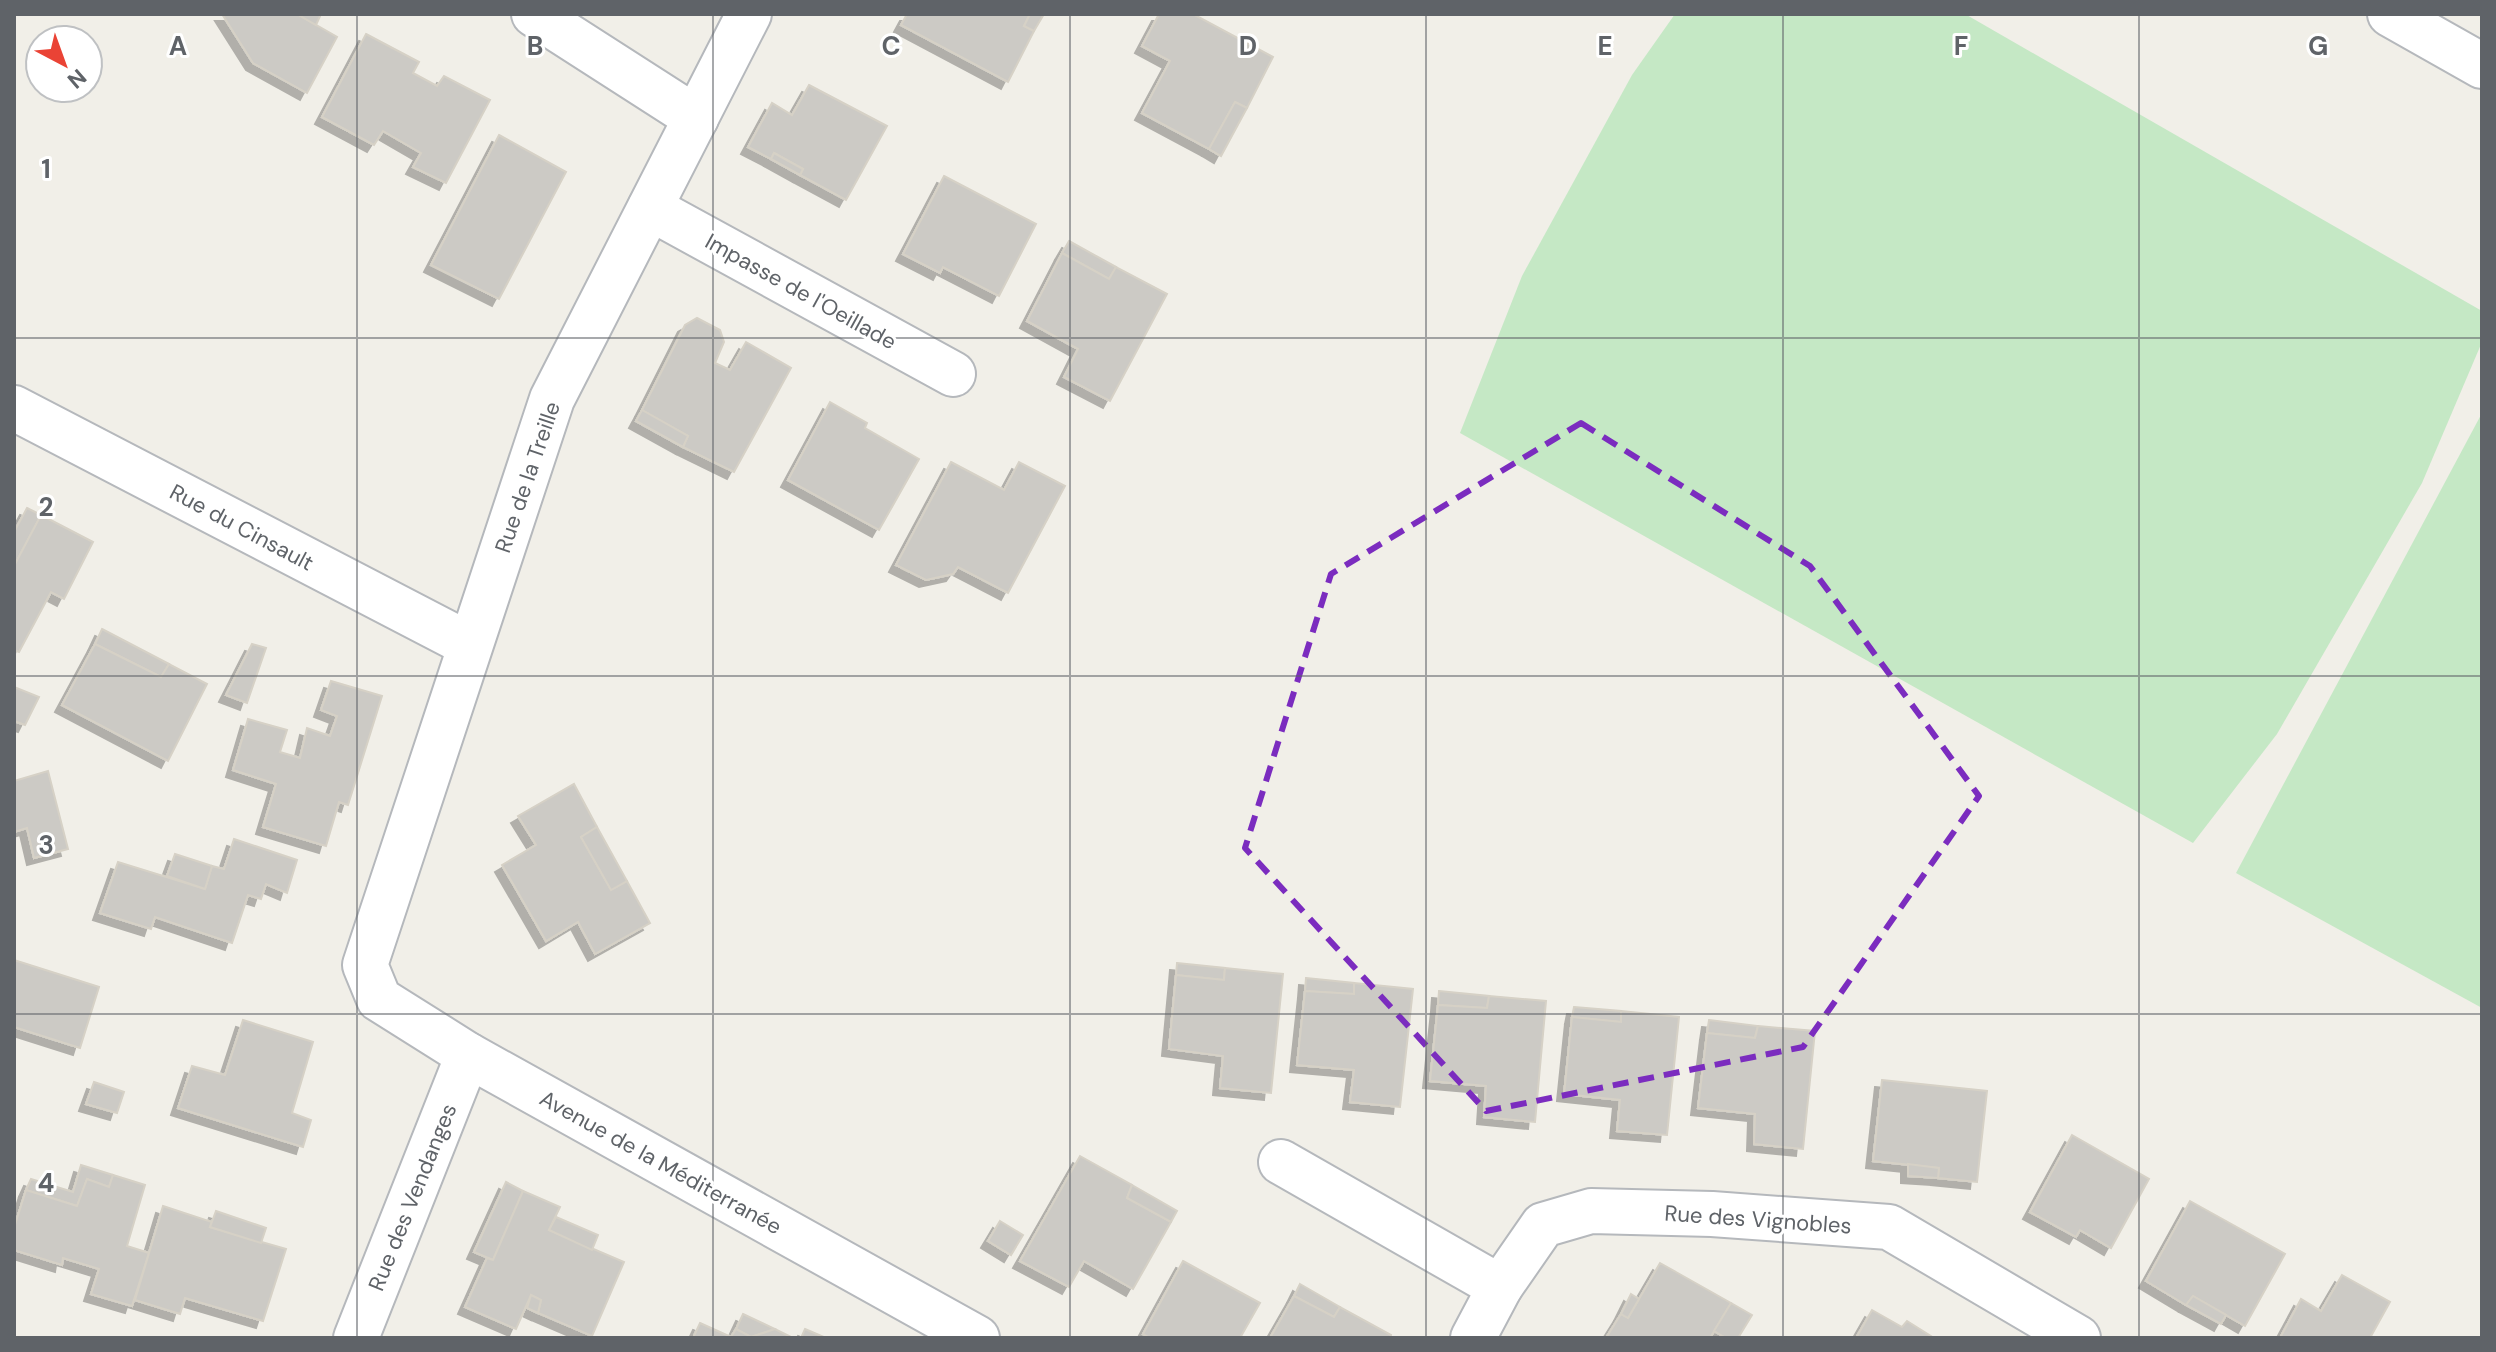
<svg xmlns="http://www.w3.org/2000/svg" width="2496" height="1352" font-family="'DM Sans',sans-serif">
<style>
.green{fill:#c5e8c5}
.building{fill:#cccac5;stroke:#d6d1c6;stroke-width:2;filter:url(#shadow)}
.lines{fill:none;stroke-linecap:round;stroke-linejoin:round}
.minor-casing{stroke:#b5b8bc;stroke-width:48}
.minor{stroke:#fff;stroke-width:44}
.marked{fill:none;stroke:#7b2cbf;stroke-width:6;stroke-dasharray:16 10;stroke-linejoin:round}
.grid{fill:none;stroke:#5f6368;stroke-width:2;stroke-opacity:0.55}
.labels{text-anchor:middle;stroke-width:6;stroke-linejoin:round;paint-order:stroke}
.street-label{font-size:22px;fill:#5f6368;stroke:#fff}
.grid-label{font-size:26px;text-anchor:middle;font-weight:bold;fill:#5f6368;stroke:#fff;stroke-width:6;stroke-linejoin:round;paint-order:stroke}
</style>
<defs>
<filter id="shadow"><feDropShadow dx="-7" dy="7" stdDeviation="0" flood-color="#0004"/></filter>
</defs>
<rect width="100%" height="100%" fill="#f1efe8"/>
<g class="green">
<path d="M 1675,14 L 1965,14 L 2482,311 L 2482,342 L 2422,483 L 2277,734 L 2193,843 L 1460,433 L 1522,276 L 1632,75 Z"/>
<path d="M 2482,413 L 2482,1008 L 2236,873 Z"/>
</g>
<g class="building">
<path d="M 222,14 L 297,14 L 337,37 L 307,93 L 253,63 Z"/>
<path d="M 297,14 L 321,14 L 316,25 Z"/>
<path d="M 907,14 L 1030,14 L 1024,26 L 1034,31 L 1008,82 L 901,25 Z"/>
<path d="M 1030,14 L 1044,14 L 1034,31 L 1024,26 Z"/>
<path d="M 1159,14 L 1193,14 L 1273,57 L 1247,108 L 1235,102 L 1209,149 L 1142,113 L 1170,61 L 1142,46 Z"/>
<path d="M 366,34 L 419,62 L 413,73 L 437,86 L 444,76 L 490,100 L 446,183 L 413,167 L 421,153 L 383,131 L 374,145 L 322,117 Z"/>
<path d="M 809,85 L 887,126 L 846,200 L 800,175 L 803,169 L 774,153 L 771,159 L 748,147 L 772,103 L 792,115 Z"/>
<path d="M 1235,102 L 1247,108 L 1221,156 L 1209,149 Z"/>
<path d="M 499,135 L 566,172 L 499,299 L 431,265 Z"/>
<path d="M 774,153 L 803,169 L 800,175 L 771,159 Z"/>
<path d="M 944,176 L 1036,224 L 999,296 L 943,267 L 940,273 L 903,254 Z"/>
<path d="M 1069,241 L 1116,267 L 1109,279 L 1062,253 Z"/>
<path d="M 1062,253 L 1109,279 L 1116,267 L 1167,294 L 1110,401 L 1064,377 L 1078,349 L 1027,321 Z"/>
<path d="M 697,318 L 720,330 L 724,342 L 715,363 L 730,370 L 746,342 L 791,368 L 734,472 L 683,447 L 688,436 L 642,410 L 685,325 Z"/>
<path d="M 830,402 L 867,423 L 865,428 L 919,459 L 879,530 L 788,480 Z"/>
<path d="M 642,410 L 688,436 L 683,447 L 636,421 Z"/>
<path d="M 951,462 L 1004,490 L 1019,462 L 1065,486 L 1008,593 L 958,567 L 953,574 L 926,580 L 896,565 Z"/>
<path d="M 27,508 L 41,515 L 14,566 L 14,532 Z"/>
<path d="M 41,515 L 93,542 L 64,599 L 51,592 L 19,652 L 14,650 L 14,566 Z"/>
<path d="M 102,629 L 169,664 L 161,677 L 95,644 Z"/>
<path d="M 95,644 L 161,677 L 169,664 L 207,684 L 168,761 L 62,705 Z"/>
<path d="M 252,644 L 266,648 L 247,703 L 226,695 Z"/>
<path d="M 331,681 L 382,696 L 348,805 L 339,802 L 326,846 L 263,827 L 276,784 L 233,770 L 248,719 L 287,730 L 280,752 L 300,758 L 307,728 L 330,736 L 337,716 L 321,710 Z"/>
<path d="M 14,687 L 39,697 L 25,725 L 14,721 Z"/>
<path d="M 48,771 L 68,849 L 34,858 L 27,828 L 14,832 L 14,781 Z"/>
<path d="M 574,784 L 597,827 L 581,837 L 611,890 L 627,881 L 650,923 L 595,954 L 578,922 L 546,941 L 502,865 L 536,845 L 518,816 Z"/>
<path d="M 597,827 L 627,881 L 611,890 L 581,837 Z"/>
<path d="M 234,839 L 297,860 L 287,893 L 266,884 L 261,899 L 248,895 L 232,943 L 155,917 L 151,929 L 100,913 L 118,862 L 205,889 L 212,866 L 224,869 Z"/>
<path d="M 175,854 L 212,866 L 205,889 L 167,876 Z"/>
<path d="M 14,960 L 99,987 L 80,1048 L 14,1027 Z"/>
<path d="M 1177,963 L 1225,968 L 1224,980 L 1176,975 Z"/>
<path d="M 1225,968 L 1283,974 L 1271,1093 L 1220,1088 L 1223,1056 L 1169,1049 L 1176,975 L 1224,980 Z"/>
<path d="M 1306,978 L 1354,983 L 1354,994 L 1305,991 Z"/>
<path d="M 1354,983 L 1413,989 L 1400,1107 L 1350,1102 L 1354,1070 L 1297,1065 L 1305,991 L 1354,994 Z"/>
<path d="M 1439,991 L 1489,996 L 1487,1008 L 1438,1005 Z"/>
<path d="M 1489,996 L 1546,1001 L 1535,1122 L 1484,1117 L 1486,1086 L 1430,1081 L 1438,1005 L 1487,1008 Z"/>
<path d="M 1574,1007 L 1621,1011 L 1621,1022 L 1572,1017 Z"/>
<path d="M 1621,1011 L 1679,1017 L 1667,1135 L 1617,1131 L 1620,1100 L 1564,1094 L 1572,1017 L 1621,1022 Z"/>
<path d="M 243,1020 L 313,1042 L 292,1113 L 311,1120 L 303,1147 L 178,1108 L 192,1066 L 225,1075 Z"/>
<path d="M 1709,1020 L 1758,1026 L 1755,1038 L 1707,1033 Z"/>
<path d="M 1758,1026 L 1815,1031 L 1803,1149 L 1754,1144 L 1755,1114 L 1698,1108 L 1707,1033 L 1755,1038 Z"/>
<path d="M 1882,1080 L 1987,1091 L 1977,1182 L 1938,1178 L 1939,1168 L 1873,1161 Z"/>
<path d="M 94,1082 L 124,1092 L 117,1113 L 86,1104 Z"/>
<path d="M 2072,1135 L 2149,1179 L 2111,1248 L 2080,1230 L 2076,1237 L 2030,1212 Z"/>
<path d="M 1080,1156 L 1132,1185 L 1127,1198 L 1171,1222 L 1133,1289 L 1084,1261 L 1069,1287 L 1020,1261 Z"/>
<path d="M 1908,1164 L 1939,1168 L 1938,1178 L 1908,1176 Z"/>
<path d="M 81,1165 L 113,1175 L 109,1187 L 87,1179 L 77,1206 L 26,1190 L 31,1179 L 73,1192 Z"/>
<path d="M 113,1175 L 145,1185 L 127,1246 L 149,1253 L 132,1306 L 91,1294 L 99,1269 L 63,1258 L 62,1265 L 14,1250 L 14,1228 L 26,1190 L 77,1206 L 87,1179 L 109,1187 Z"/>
<path d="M 506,1182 L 523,1191 L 493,1260 L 474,1252 Z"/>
<path d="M 1132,1185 L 1177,1211 L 1171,1222 L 1127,1198 Z"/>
<path d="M 523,1191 L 560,1207 L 549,1230 L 624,1262 L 592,1336 L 538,1313 L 541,1300 L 531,1295 L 516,1329 L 465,1307 L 487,1258 L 493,1260 Z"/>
<path d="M 2190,1201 L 2285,1254 L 2245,1326 L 2193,1296 L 2186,1305 L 2146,1281 Z"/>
<path d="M 163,1206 L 212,1222 L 210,1227 L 286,1249 L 263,1321 L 185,1298 L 180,1314 L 135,1300 Z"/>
<path d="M 216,1211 L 266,1228 L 261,1243 L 210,1227 Z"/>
<path d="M 556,1217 L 598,1235 L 592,1250 L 549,1230 Z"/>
<path d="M 1000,1221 L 1023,1235 L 1011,1255 L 988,1241 Z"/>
<path d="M 1183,1261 L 1260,1303 L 1240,1338 L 1150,1338 L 1143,1334 Z"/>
<path d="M 1660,1263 L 1731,1303 L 1710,1338 L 1606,1338 L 1621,1314 L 1628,1318 Z"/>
<path d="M 2342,1275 L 2390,1302 L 2370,1338 L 2280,1338 L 2301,1299 L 2321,1311 Z"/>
<path d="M 1300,1284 L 1340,1307 L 1334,1317 L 1294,1296 Z"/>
<path d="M 1631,1294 L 1639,1299 L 1628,1318 L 1621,1314 Z"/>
<path d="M 531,1295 L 541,1300 L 538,1313 L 527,1308 Z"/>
<path d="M 1294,1296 L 1334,1317 L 1340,1307 L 1391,1335 L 1390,1338 L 1270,1338 Z"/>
<path d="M 2193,1296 L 2226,1315 L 2221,1324 L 2186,1305 Z"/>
<path d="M 1731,1303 L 1752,1315 L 1738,1338 L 1726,1338 L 1714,1331 Z"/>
<path d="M 1872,1310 L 1902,1327 L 1907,1321 L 1934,1338 L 1856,1338 Z"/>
<path d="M 743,1314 L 775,1329 L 751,1337 L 736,1329 Z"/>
<path d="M 700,1323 L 731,1337 L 736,1329 L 751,1337 L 775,1329 L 793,1338 L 693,1338 Z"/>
<path d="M 805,1329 L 826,1338 L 801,1338 Z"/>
</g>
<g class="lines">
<defs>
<g id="minor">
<path d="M 534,14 L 696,118"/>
<path d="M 749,14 L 552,399 L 365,965 L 379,999 L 468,1055 L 977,1338"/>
<path d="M 2390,14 L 2482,66"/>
<path d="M 650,208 L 953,374"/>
<path d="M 14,408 L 470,645"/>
<path d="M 1281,1162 L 1500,1287"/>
<path d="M 356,1338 L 468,1055"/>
<path d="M 1473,1338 L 1500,1287 L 1543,1225 L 1591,1211 L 1712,1214 L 1889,1227 L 2078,1338"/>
</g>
</defs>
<use href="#minor" class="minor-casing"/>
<use href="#minor" class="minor"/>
</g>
<path class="marked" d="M 1581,423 L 1810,566 L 1979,796 L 1803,1047 L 1486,1111 L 1245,848 L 1331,574 Z"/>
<path class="grid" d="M 357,14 L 357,1338M 713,14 L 713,1338M 1070,14 L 1070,1338M 1426,14 L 1426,1338M 1783,14 L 1783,1338M 2139,14 L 2139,1338M 14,338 L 2482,338M 14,676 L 2482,676M 14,1014 L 2482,1014"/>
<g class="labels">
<g class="street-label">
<text transform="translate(801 291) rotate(29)" y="8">Impasse de l'Oeillade</text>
<text transform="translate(527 477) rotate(-71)" y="8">Rue de la Treille</text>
<text transform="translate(242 527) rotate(28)" y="8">Rue du Cinsault</text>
<text transform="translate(661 1162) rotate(29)" y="8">Avenue de la Méditerranée</text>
<text transform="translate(412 1197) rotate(-68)" y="8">Rue des Vendanges</text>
<text transform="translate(1758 1219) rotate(4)" y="8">Rue des Vignobles</text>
</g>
</g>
<g class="grid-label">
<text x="178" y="55">A</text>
<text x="535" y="55">B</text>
<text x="891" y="55">C</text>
<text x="1248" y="55">D</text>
<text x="1605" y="55">E</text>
<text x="1961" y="55">F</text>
<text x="2318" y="55">G</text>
<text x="46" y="178">1</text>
<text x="46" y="516">2</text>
<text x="46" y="854">3</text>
<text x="46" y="1192">4</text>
</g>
<rect width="2496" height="1352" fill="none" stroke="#5f6368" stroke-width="32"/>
<g transform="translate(64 64) rotate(139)"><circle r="38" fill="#ffffff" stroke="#bfc1c3" stroke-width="2"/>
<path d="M0-6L14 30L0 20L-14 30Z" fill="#ea4335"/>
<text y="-12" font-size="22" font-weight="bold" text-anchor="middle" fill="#5f6368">N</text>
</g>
</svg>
